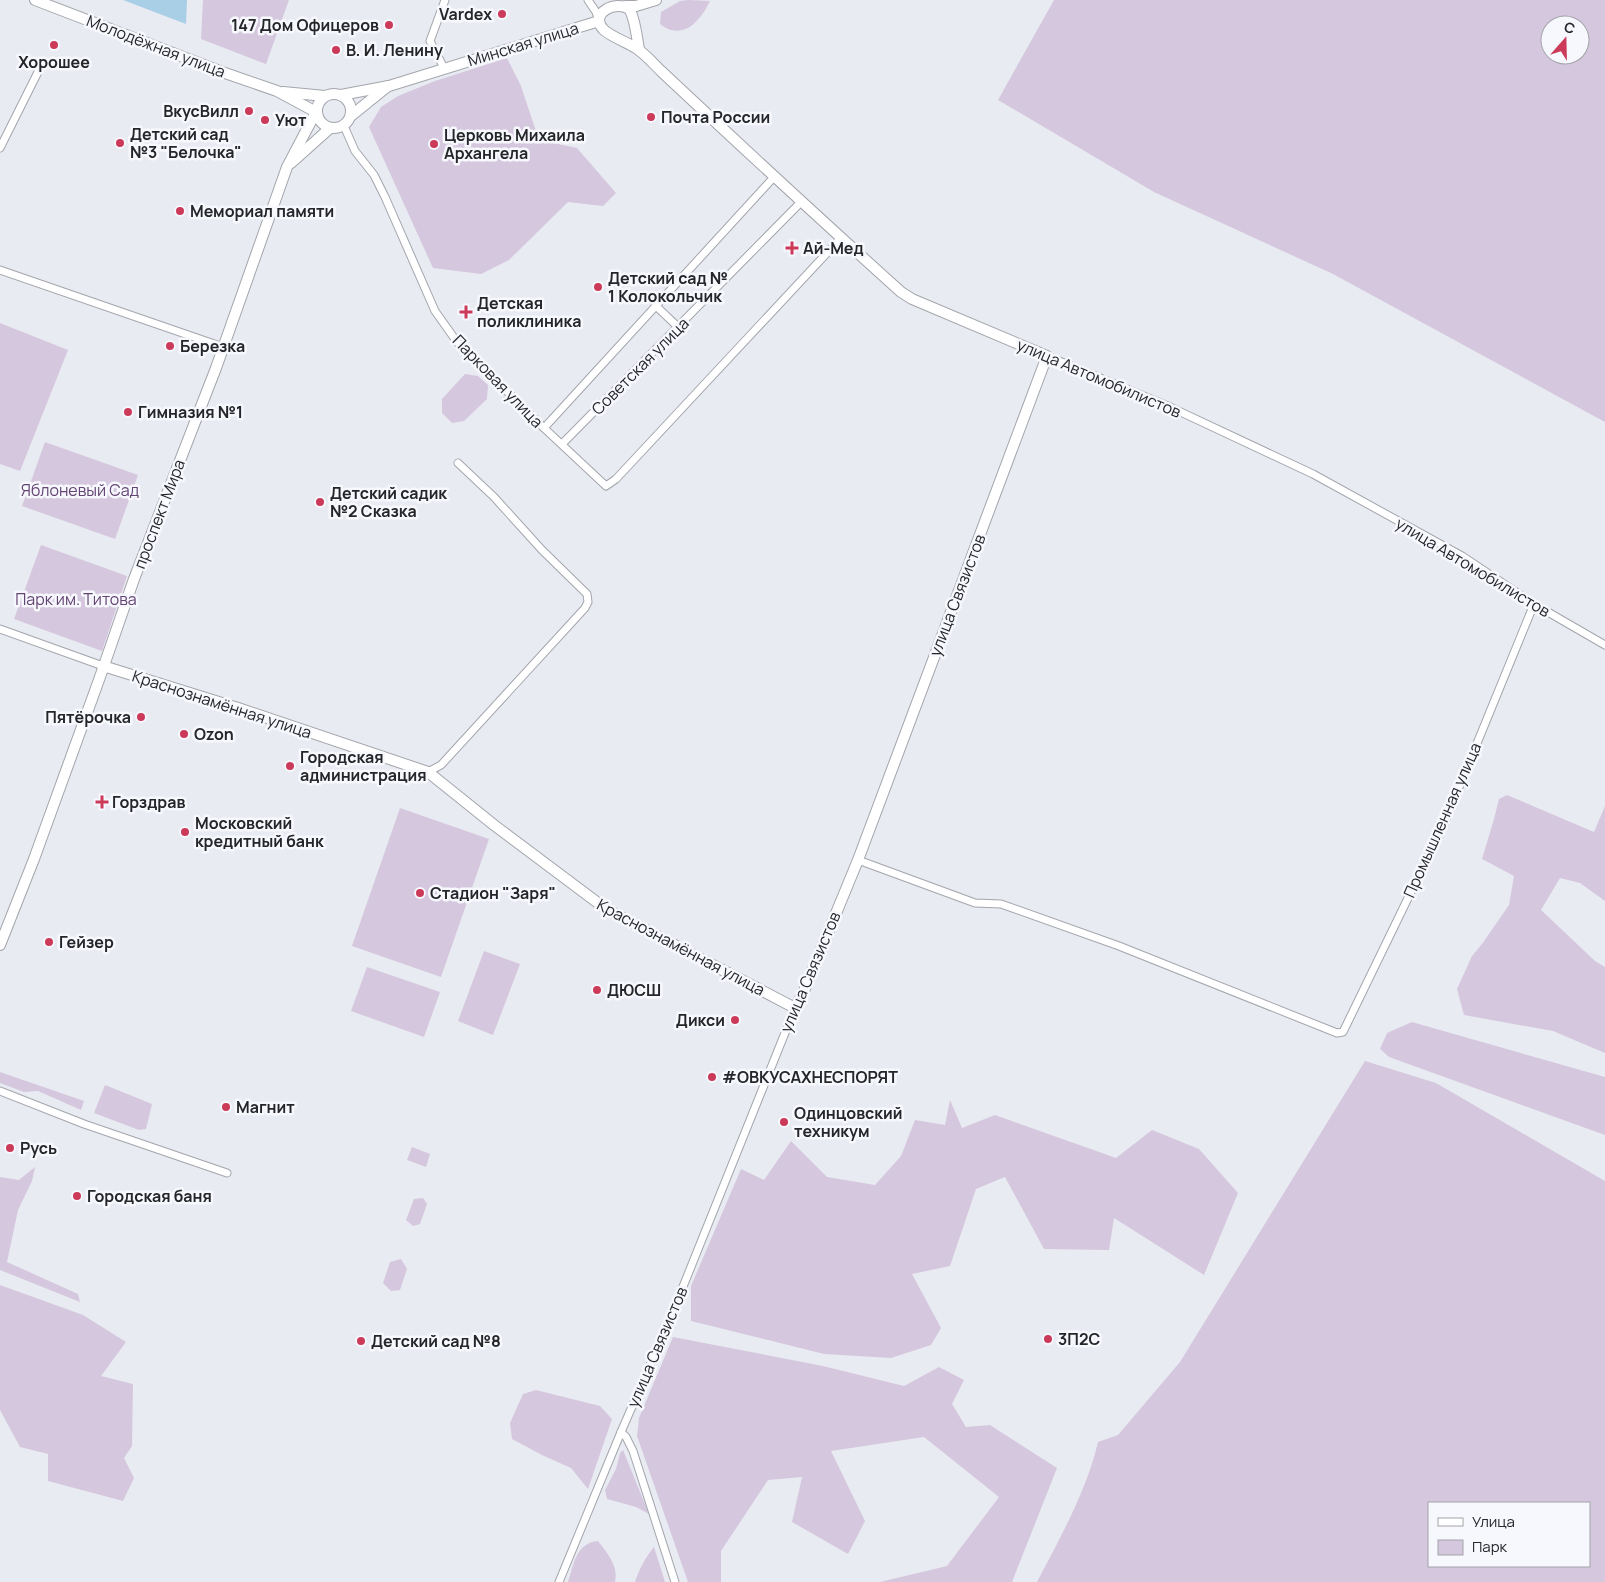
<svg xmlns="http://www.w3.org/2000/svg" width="1605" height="1582" font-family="Manrope,sans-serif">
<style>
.green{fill:#d5c7dd;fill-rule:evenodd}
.water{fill:#a9cfe7}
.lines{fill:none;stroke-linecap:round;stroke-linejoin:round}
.street-casing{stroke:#a3a5ac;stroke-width:9}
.secondary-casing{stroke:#a3a5ac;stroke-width:12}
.street{stroke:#fff;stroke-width:7}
.secondary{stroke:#fff;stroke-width:10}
.poi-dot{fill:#cb3b59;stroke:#f7f8fe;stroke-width:2}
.labels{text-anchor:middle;stroke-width:5;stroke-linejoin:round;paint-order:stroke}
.poi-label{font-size:16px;font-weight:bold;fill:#252629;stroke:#f7f8fe;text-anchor:start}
.street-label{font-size:16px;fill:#252629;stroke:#f7f8fe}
.park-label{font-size:16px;fill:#634472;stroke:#f7f8fe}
</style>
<rect width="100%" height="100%" fill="#e9ebf2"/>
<g class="green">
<path d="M 203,0 L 289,0 L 266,64 L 201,39 Z"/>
<path d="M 688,0 L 710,1 C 703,15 690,35 671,30 C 667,29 663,26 660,24 L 661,12 L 680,1 Z"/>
<path d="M 1054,0 L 1605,0 L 1605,422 L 1333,274 L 1154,192 L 998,100 ZM 1550,25 L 1580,25 L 1580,55 L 1550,55 Z"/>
<path d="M 507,58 L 521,86 L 539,140 L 577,148 L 616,193 L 603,206 L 568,202 L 509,260 L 481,274 L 433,268 L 369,127 L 381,107 L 398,96 L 435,81 Z"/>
<path d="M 0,323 L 68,350 L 20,471 L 0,464 Z"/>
<path d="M 465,374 L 478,376 L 488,385 L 487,399 L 464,421 L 452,423 L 442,413 L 442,399 Z"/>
<path d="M 45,442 L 138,475 L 115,539 L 22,506 Z"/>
<path d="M 41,545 L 127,576 L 102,651 L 14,619 Z"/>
<path d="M 1507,795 L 1594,832 L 1605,806 L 1605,901 L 1580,883 L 1560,878 L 1541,910 L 1595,961 L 1605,967 L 1605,1053 L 1553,1031 L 1464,1015 L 1457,989 L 1472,956 L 1482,944 L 1509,905 L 1514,876 L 1482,859 L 1494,819 L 1499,799 Z"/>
<path d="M 400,808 L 489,839 L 441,977 L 352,946 Z"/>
<path d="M 484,951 L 520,964 L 493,1035 L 458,1021 Z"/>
<path d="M 367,967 L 440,992 L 424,1037 L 351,1011 Z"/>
<path d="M 1412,1022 L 1605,1077 L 1605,1135 L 1389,1057 L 1380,1049 L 1387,1033 Z"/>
<path d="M 1365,1061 L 1436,1083 L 1605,1181 L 1605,1582 L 1037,1582 C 1060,1538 1087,1490 1098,1442 L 1118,1435 L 1180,1362 ZM 1429,1503 L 1589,1503 L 1589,1566 L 1429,1566 Z"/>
<path d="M 0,1072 L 84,1101 L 81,1110 L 38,1091 L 24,1092 L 0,1083 Z"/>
<path d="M 105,1085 L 152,1104 L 146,1129 L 139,1130 L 94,1113 Z"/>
<path d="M 950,1100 L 962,1128 L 995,1115 L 1116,1158 L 1152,1130 L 1199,1149 L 1238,1193 L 1204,1275 L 1114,1218 L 1109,1250 L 1044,1249 L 1005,1177 L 976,1189 L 950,1266 L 912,1274 L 941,1328 L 931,1345 L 891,1358 L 824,1354 L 691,1321 L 691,1286 L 741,1169 L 764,1180 L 791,1141 L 827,1177 L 875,1185 L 901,1156 L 915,1120 L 945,1125 Z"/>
<path d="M 412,1147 L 430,1154 L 426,1167 L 407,1160 Z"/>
<path d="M 35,1167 L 32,1181 L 18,1210 L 7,1262 L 78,1294 L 80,1302 L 0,1270 L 0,1177 L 19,1180 Z"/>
<path d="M 423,1198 L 427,1204 L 420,1224 L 413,1226 L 406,1220 L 414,1199 Z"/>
<path d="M 401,1259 L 407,1269 L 400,1290 L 391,1291 L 383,1283 L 390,1262 Z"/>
<path d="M 0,1285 L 83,1315 L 126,1342 L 101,1376 L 133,1384 L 132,1446 L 124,1458 L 134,1478 L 123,1501 L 48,1481 L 48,1454 L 20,1447 L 0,1410 Z"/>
<path d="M 673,1337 L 823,1366 L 904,1386 L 939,1367 L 964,1380 L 952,1404 L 966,1427 L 990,1425 L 1057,1468 L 1012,1582 L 880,1582 L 947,1566 L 999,1497 L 924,1437 L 831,1451 L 865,1521 L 848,1554 L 792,1522 L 802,1477 L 768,1480 L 721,1551 L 721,1582 L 688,1582 L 637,1436 L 639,1418 Z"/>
<path d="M 536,1390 L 600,1406 L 612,1419 L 588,1489 L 571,1468 L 542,1455 L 512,1439 L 510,1423 L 523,1394 Z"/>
<path d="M 623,1450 L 649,1514 L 636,1507 L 607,1499 L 605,1490 L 616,1469 L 620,1453 Z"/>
<path d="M 598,1541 C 607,1553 619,1566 615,1582 L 568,1582 C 574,1564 576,1543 598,1541 Z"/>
<path d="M 654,1547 L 665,1582 L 635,1582 C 639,1569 646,1557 654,1547 Z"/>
</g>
<path class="water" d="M 123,0 L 187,0 L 186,24 Z"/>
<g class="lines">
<defs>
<g id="street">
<path d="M 588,0 L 596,12 L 599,21"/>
<path d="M 444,68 L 430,41 L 445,0"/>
<path d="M 344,126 L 355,151 L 374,175 L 385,197 L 435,311 L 457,342 L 544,428 L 606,486 L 616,479 L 841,238"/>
<path d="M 0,148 L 42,64"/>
<path d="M 0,270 L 223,347"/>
<path d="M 656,306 L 678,327"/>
<path d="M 1047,356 L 1170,407 L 1313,474 L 1462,556 L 1534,604 L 1605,645"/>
<path d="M 544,428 L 774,177"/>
<path d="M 562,444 L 801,202"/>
<path d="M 0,629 L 103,666"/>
<path d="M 428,772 L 441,765 L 585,608 L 588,602 L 587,594 L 542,550 L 494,497 L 458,463"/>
<path d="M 858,860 L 975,903 L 1001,904 L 1119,946 L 1337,1033 L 1343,1032 L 1444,824 L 1534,604"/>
<path d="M 0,1091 L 84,1124 L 227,1173"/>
<path d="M 621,1432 L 626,1437 L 633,1451 L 675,1582"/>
<path d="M 559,1582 L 621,1432 L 668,1324 L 795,1008"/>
</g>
<g id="secondary">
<path d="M 35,0 L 225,73 L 277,91 L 316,112"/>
<path d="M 626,6 L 636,6 L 656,0"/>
<path d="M 283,92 L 325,96"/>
<circle cx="334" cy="111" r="17"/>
<path d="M 341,95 L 389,86 L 599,21"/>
<path d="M 352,115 L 388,86"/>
<path d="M 291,163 L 329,129"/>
<path d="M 103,666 L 238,708 L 428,772 L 494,825 L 606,909 L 795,1008 L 804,991 L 858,860 L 1047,356 L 912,299 L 901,292 C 820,219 741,146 661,71 C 653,63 645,54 636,48 C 628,43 608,35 603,29 C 589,13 616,0 629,9 C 635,17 637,39 639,49"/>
<path d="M 0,945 L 34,859 L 100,677 L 134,579 L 216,368 L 287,167 L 316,112"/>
</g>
</defs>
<use href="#street" class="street-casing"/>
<use href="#secondary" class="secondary-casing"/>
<use href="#street" class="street"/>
<use href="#secondary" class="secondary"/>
</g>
<g class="poi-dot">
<circle cx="502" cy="14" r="5"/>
<circle cx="389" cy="25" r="5"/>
<circle cx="54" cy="45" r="5"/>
<circle cx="336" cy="50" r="5"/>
<circle cx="249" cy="111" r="5"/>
<circle cx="651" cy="117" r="5"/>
<circle cx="265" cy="120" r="5"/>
<circle cx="120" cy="143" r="5"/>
<circle cx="434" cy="144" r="5"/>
<circle cx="180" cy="211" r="5"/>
<path d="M789.5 240.5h5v5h5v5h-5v5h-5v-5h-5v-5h5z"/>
<circle cx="598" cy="287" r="5"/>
<path d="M463.5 304.5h5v5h5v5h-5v5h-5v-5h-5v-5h5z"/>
<circle cx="170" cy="346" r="5"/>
<circle cx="128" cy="412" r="5"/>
<circle cx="320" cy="502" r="5"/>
<circle cx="141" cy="717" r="5"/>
<circle cx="184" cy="734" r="5"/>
<circle cx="290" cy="766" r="5"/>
<path d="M99.5 794.5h5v5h5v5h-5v5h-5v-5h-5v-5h5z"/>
<circle cx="185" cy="832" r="5"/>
<circle cx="420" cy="893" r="5"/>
<circle cx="49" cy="942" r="5"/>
<circle cx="597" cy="990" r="5"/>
<circle cx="735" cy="1020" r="5"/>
<circle cx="712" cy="1077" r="5"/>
<circle cx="226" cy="1107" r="5"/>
<circle cx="784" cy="1122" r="5"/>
<circle cx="10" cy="1148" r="5"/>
<circle cx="77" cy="1196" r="5"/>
<circle cx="1048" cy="1339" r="5"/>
<circle cx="361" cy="1341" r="5"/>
</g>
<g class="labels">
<g class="poi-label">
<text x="492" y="20" text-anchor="end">Vardex</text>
<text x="379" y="31" text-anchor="end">147 Дом Офицеров</text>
<text x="346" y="56">В. И. Ленину</text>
<text x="54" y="68" text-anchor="middle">Хорошее</text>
<text x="239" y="117" text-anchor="end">ВкусВилл</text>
<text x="661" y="123">Почта России</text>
<text x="275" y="126">Уют</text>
<text x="130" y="140">Детский сад<tspan x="130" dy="18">№3 "Белочка"</tspan></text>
<text x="444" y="141">Церковь Михаила<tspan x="444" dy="18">Архангела</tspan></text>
<text x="190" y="217">Мемориал памяти</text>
<text x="803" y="254">Ай-Мед</text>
<text x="608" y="284">Детский сад №<tspan x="608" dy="18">1 Колокольчик</tspan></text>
<text x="477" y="309">Детская<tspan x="477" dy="18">поликлиника</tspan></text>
<text x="180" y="352">Березка</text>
<text x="138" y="418">Гимназия №1</text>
<text x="330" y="499">Детский садик<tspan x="330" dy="18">№2 Сказка</tspan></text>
<text x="131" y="723" text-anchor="end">Пятёрочка</text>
<text x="194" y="740">Ozon</text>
<text x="300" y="763">Городская<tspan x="300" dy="18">администрация</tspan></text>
<text x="112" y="808">Горздрав</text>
<text x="195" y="829">Московский<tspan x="195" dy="18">кредитный банк</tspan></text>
<text x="430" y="899">Стадион "Заря"</text>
<text x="59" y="948">Гейзер</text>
<text x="607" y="996">ДЮСШ</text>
<text x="725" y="1026" text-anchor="end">Дикси</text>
<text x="722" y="1083">#ОВКУСАХНЕСПОРЯТ</text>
<text x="236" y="1113">Магнит</text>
<text x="794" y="1119">Одинцовский<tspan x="794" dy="18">техникум</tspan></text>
<text x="20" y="1154">Русь</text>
<text x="87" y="1202">Городская баня</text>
<text x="1058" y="1345">3П2С</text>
<text x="371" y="1347">Детский сад №8</text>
</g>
<g class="street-label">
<text transform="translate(523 44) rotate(-17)" y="6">Минская улица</text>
<text transform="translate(156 46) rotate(21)" y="6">Молодёжная улица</text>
<text transform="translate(640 366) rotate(-45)" y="6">Советская улица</text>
<text transform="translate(1099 378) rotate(23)" y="6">улица Автомобилистов</text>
<text transform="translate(498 381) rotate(46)" y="6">Парковая улица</text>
<text transform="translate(159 514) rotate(-69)" y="6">проспект Мира</text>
<text transform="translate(1473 567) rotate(31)" y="6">улица Автомобилистов</text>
<text transform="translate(957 595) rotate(-69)" y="6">улица Связистов</text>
<text transform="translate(222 704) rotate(18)" y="6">Краснознамённая улица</text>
<text transform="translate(1442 820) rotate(-66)" y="6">Промышленная улица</text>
<text transform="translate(681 947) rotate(28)" y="6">Краснознамённая улица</text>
<text transform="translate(810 972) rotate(-67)" y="6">улица Связистов</text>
<text transform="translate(657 1347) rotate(-67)" y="6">улица Связистов</text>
</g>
<g class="park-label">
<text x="80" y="496">Яблоневый Сад</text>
<text x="76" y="605">Парк им. Титова</text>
</g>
</g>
<rect x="1428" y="1502" width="162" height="65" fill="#f7f8fe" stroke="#a3a4a9"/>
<rect x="1438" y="1518" width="25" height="8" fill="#ffffff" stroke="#a3a4a9"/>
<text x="1472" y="1527" font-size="15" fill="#252629">Улица</text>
<rect x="1438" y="1540" width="25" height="15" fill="#d5c7dd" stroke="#a3a4a9"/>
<text x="1472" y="1552" font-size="15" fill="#252629">Парк</text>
<g transform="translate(1565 40) rotate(20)"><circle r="24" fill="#f7f8fe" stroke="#a3a4a9"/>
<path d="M0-4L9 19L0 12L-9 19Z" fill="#cb3b59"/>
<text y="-8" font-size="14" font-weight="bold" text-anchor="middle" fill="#252629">С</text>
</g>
</svg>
